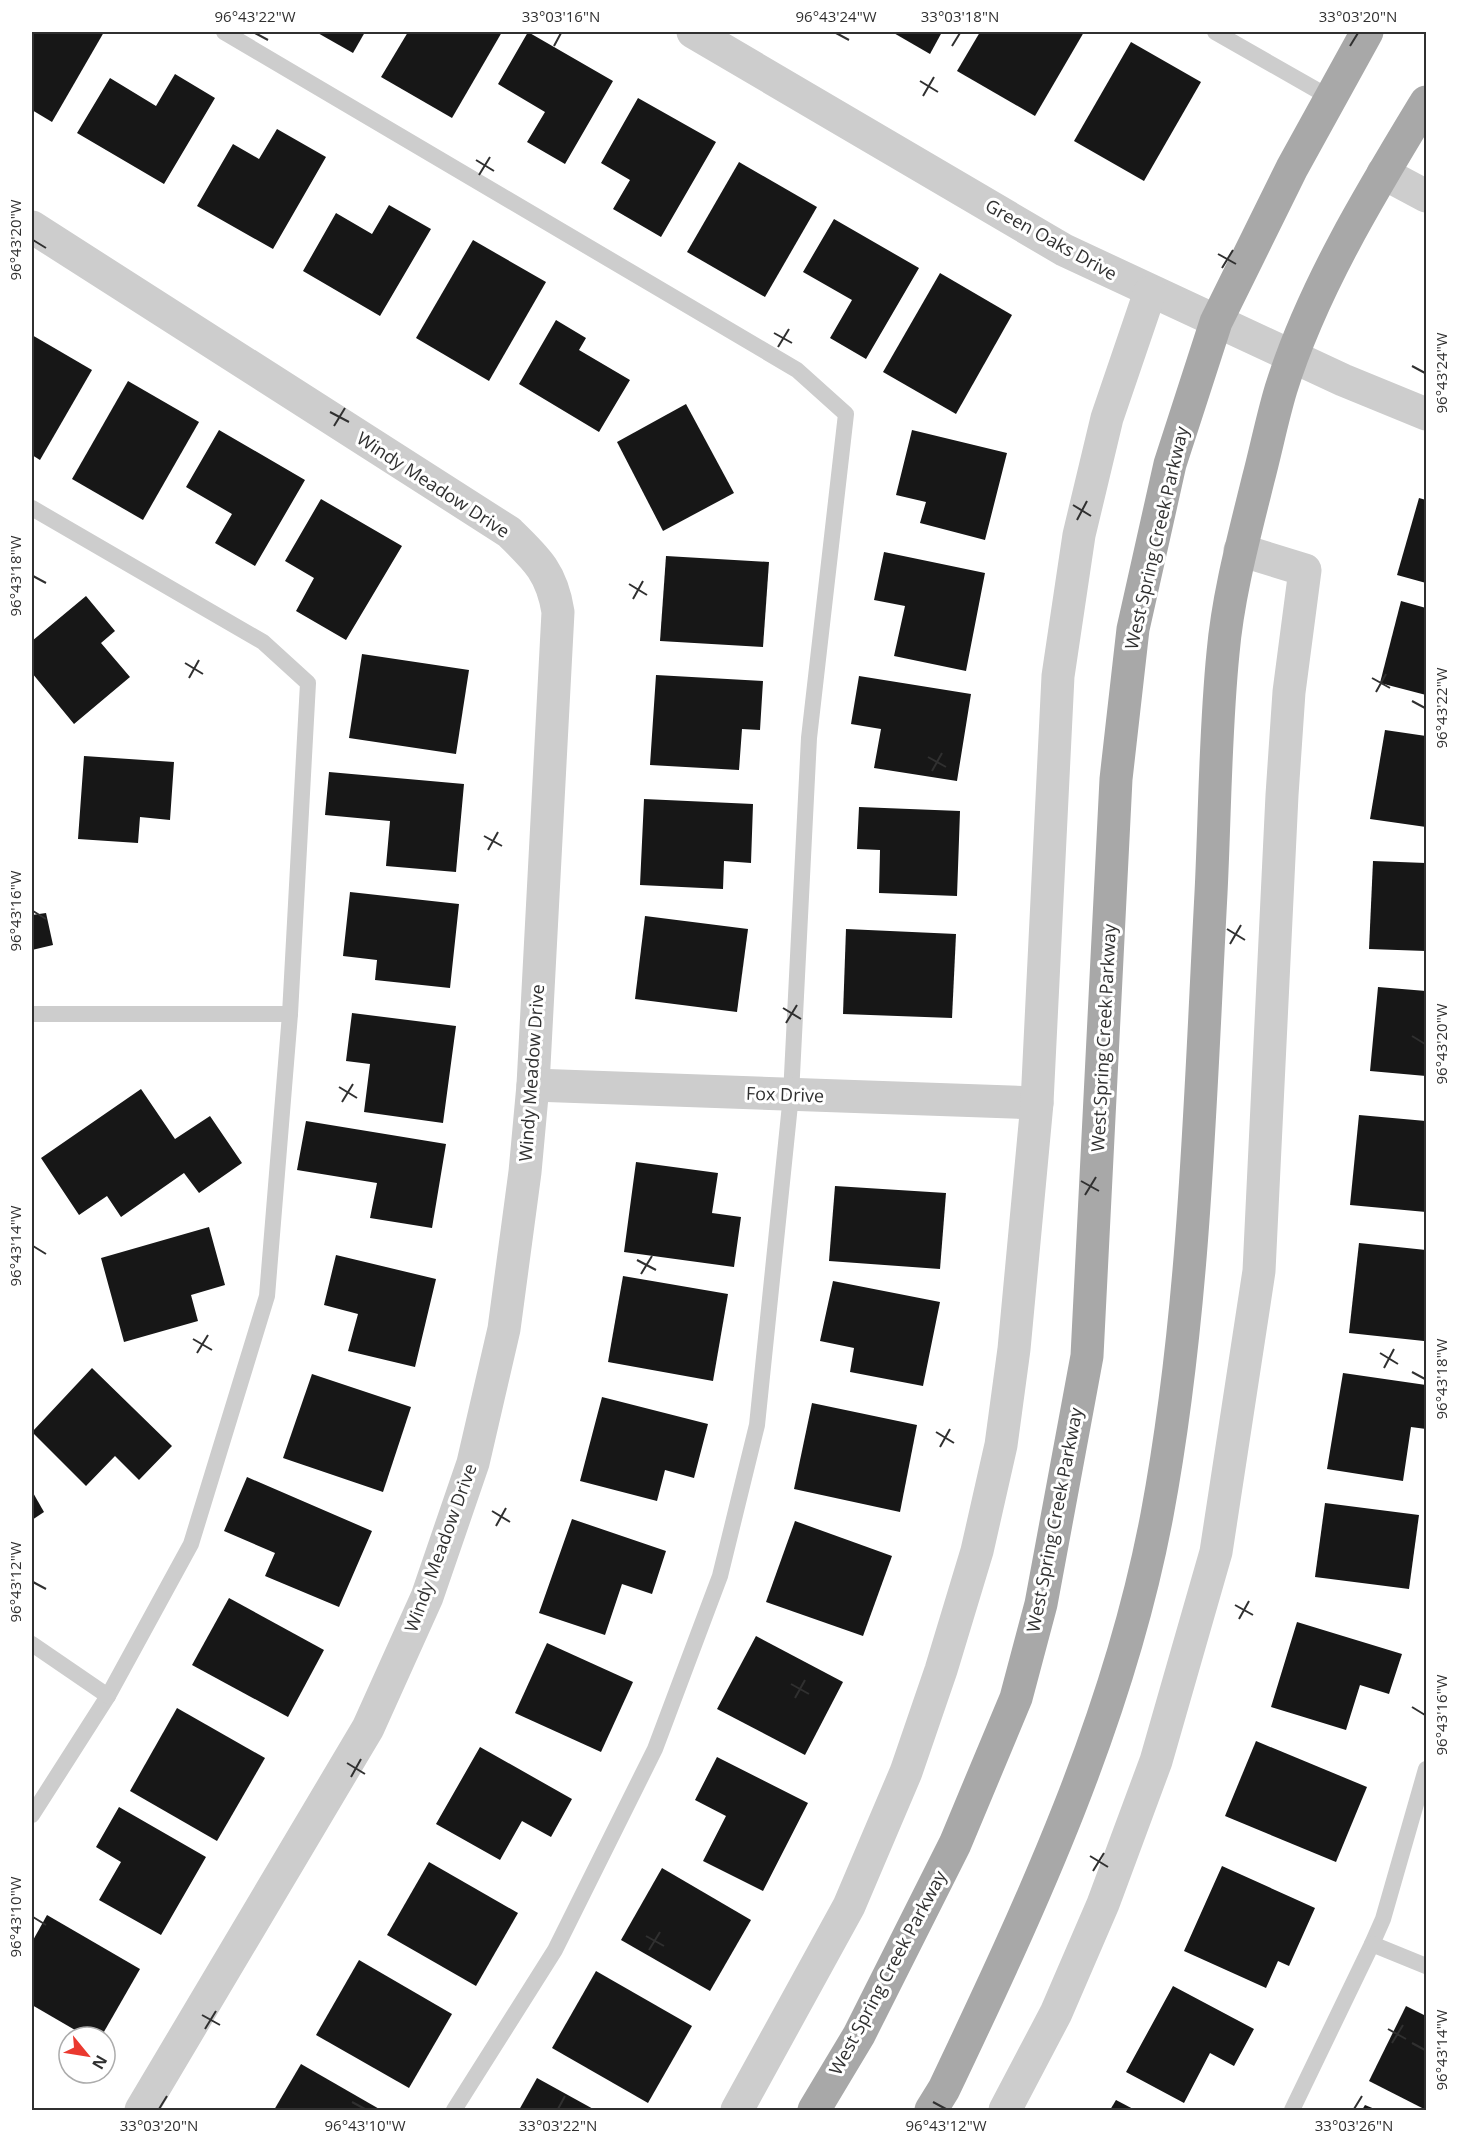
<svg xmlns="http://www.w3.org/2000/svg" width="1458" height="2142" font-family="'Open Sans',sans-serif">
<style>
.building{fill:#171717}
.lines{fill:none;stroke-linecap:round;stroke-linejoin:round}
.lane{stroke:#cdcdcd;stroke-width:16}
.street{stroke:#cdcdcd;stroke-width:33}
.primary{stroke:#a8a8a8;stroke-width:33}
.ticks{fill:none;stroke:#303030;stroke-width:2}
.labels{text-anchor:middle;stroke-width:6;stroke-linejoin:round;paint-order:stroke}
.street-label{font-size:18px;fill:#303030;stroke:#fff}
.neatline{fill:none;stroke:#303030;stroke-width:2}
.ticks-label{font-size:15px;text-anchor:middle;fill:#303030}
</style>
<rect width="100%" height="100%" fill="#fff"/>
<g class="building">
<path d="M 32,32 L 104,32 L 52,122 L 32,110 Z"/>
<path d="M 316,32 L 365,32 L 353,53 Z"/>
<path d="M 408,32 L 502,32 L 452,118 L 381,77 Z"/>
<path d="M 528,32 L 613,81 L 565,164 L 527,142 L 545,112 L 498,84 Z"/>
<path d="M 892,32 L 942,32 L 930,54 Z"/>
<path d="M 980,32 L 1084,32 L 1035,116 L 957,71 Z"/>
<path d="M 1131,42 L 1201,82 L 1144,181 L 1074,141 Z"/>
<path d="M 175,74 L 215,98 L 164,184 L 77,133 L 110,78 L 156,106 Z"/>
<path d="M 638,98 L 716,142 L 661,237 L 613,209 L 630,180 L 601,163 Z"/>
<path d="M 277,129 L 326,157 L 273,249 L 197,206 L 233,144 L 259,159 Z"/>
<path d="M 739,162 L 817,207 L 765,297 L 687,252 Z"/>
<path d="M 389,205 L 431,229 L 380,316 L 303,271 L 336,213 L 372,234 Z"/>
<path d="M 834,219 L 919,268 L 866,359 L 830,338 L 852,300 L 803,272 Z"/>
<path d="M 473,240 L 546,282 L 489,381 L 416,338 Z"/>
<path d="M 940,273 L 1012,315 L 956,414 L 883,372 Z"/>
<path d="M 556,320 L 586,338 L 579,350 L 630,380 L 599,432 L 519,384 Z"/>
<path d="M 32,335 L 92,370 L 40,460 L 32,455 Z"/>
<path d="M 128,381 L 199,422 L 143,520 L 72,479 Z"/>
<path d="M 686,404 L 734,493 L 663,531 L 617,442 Z"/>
<path d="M 219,430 L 305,480 L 255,566 L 215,543 L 232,514 L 186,487 Z"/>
<path d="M 912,430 L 1007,453 L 985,540 L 920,523 L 926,502 L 896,495 Z"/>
<path d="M 1419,498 L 1426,500 L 1426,583 L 1397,575 Z"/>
<path d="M 321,499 L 402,546 L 346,640 L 296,611 L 314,578 L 285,561 Z"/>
<path d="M 884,552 L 985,573 L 966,671 L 894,656 L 905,606 L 874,600 Z"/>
<path d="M 666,556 L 769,562 L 763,647 L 660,641 Z"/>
<path d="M 86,596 L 115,631 L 101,643 L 130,677 L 74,724 L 32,673 L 32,641 Z"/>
<path d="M 1401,601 L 1426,608 L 1426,695 L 1380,683 Z"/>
<path d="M 362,654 L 469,670 L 456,754 L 349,738 Z"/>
<path d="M 656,675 L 763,681 L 760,730 L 742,729 L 739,770 L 650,765 Z"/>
<path d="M 859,676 L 971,694 L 957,781 L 874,768 L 881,729 L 851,724 Z"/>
<path d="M 1385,730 L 1426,736 L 1426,827 L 1370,819 Z"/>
<path d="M 84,756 L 174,762 L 170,820 L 140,817 L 138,843 L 78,839 Z"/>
<path d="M 329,772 L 464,784 L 456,872 L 386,866 L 390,821 L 325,815 Z"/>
<path d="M 644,799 L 753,804 L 751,863 L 724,861 L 723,889 L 640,885 Z"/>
<path d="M 859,807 L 960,811 L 957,896 L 879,893 L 880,850 L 857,849 Z"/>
<path d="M 1373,861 L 1426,863 L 1426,951 L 1369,949 Z"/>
<path d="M 350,892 L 459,904 L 450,988 L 375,980 L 377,960 L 343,956 Z"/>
<path d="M 46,913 L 53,945 L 32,950 L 32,915 Z"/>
<path d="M 645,916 L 748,929 L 737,1012 L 635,999 Z"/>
<path d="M 846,929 L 956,934 L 952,1018 L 843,1014 Z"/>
<path d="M 1378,987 L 1426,991 L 1426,1076 L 1370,1071 Z"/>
<path d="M 352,1013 L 456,1026 L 443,1123 L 364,1112 L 370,1064 L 346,1061 Z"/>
<path d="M 141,1089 L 175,1139 L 210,1116 L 242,1163 L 199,1193 L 184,1173 L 121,1217 L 107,1196 L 79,1215 L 41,1158 Z"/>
<path d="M 1359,1115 L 1426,1121 L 1426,1212 L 1350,1205 Z"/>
<path d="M 306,1121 L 446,1144 L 432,1228 L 370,1218 L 377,1183 L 297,1170 Z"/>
<path d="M 636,1162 L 718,1173 L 712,1213 L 741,1217 L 734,1267 L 624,1252 Z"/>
<path d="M 835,1186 L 946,1193 L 940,1269 L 829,1261 Z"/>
<path d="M 209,1227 L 225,1285 L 191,1295 L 198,1321 L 124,1342 L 101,1258 Z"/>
<path d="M 1359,1243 L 1426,1250 L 1424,1341 L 1349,1333 Z"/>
<path d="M 336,1255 L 436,1279 L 415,1367 L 348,1351 L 358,1314 L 324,1305 Z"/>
<path d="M 623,1276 L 728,1294 L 713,1381 L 608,1362 Z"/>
<path d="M 833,1281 L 940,1302 L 923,1386 L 850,1372 L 854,1348 L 820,1341 Z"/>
<path d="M 92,1368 L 172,1446 L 139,1480 L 115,1456 L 86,1486 L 32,1432 Z"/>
<path d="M 1343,1373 L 1426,1385 L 1426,1429 L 1411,1427 L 1403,1481 L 1327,1469 Z"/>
<path d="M 312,1374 L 411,1407 L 383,1492 L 283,1458 Z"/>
<path d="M 602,1397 L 708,1424 L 694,1478 L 665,1470 L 657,1501 L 580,1481 Z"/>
<path d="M 812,1403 L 917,1425 L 900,1512 L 794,1489 Z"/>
<path d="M 247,1477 L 372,1531 L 339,1607 L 265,1576 L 275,1553 L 224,1531 Z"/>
<path d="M 32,1491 L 44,1512 L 32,1520 Z"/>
<path d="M 1325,1503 L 1419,1515 L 1409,1589 L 1315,1577 Z"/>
<path d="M 572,1519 L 666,1551 L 652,1594 L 622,1584 L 605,1635 L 539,1613 Z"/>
<path d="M 795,1521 L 892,1556 L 863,1636 L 766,1602 Z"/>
<path d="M 229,1598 L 324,1650 L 288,1717 L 192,1665 Z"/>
<path d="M 1297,1622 L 1402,1654 L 1389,1694 L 1360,1685 L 1346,1730 L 1271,1707 Z"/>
<path d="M 756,1636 L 843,1682 L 805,1755 L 717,1709 Z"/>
<path d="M 547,1643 L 633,1682 L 601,1752 L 515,1713 Z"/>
<path d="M 177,1708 L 265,1758 L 217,1841 L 130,1791 Z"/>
<path d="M 1256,1741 L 1367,1787 L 1336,1862 L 1225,1816 Z"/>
<path d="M 480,1747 L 572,1799 L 551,1837 L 522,1821 L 500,1860 L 436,1824 Z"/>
<path d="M 717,1757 L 808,1803 L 763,1891 L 703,1861 L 726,1816 L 695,1800 Z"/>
<path d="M 119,1807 L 206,1857 L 161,1935 L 99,1900 L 121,1862 L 96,1847 Z"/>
<path d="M 429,1862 L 518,1913 L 476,1986 L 387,1935 Z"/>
<path d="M 1222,1866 L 1315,1908 L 1289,1966 L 1278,1961 L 1266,1988 L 1184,1951 Z"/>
<path d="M 662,1868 L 751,1920 L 710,1991 L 621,1940 Z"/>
<path d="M 47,1915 L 140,1969 L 101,2037 L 87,2037 L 32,2005 L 32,1942 Z"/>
<path d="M 359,1960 L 452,2014 L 409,2088 L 316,2035 Z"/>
<path d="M 596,1971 L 692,2026 L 648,2103 L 552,2048 Z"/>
<path d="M 1173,1986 L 1254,2029 L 1234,2066 L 1210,2053 L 1184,2103 L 1126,2072 Z"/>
<path d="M 1406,2006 L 1426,2016 L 1426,2110 L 1369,2081 Z"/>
<path d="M 301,2064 L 381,2110 L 274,2110 Z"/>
<path d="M 537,2078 L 595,2110 L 519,2110 Z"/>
<path d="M 1116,2100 L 1135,2110 L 1110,2110 Z"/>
<path d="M 1365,2105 L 1377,2110 L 1362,2110 Z"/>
</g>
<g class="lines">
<g class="lane">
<path d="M 224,32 L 797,370 L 846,414 L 809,738 L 791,1095 L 757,1425 L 720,1576 L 655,1749 L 555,1950 L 454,2110"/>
<path d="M 1215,32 L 1329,97"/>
<path d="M 32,508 L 263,642 L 308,683 L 290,1014 L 267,1296 L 191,1544 L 108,1696 L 32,1815"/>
<path d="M 32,1014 L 290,1014"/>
<path d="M 32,1644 L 108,1696"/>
<path d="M 1372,1944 L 1383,1919 L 1426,1769"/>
<path d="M 1292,2110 L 1372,1944 L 1426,1966"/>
</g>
<g class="street">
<path d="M 693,32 L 1064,250 L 1343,380 L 1426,414"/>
<path d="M 1383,173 L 1426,196"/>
<path d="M 32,227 L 509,532 C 537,559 552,573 558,612 L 533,1085 L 525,1172 L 504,1329 L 473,1463 L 427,1597 L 368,1728 L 141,2110"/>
<path d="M 533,1085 L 1037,1103"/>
<path d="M 737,2110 L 849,1906 L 906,1772 L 941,1670 L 977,1551 L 1001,1445 L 1014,1349 L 1037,1103 L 1058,676 L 1079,535 L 1107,418 L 1150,292"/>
<path d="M 1005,2110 L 1056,2013 L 1103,1904 L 1156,1761 L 1216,1552 L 1259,1271 L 1282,795 L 1289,692 L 1305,570 L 1240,550"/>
</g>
<g class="primary">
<path d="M 814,2110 L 859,2035 L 955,1844 L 1016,1698 L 1041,1604 L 1087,1356 L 1116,779 L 1133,629 L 1170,464 L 1216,322 L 1292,168 L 1367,32"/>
<path d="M 931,2110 L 944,2089 C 1032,1904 1119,1717 1157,1515 C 1195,1312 1200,1098 1211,893 C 1215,813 1215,733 1223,653 C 1228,595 1244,537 1258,480 C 1266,450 1272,419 1281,389 C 1312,289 1372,191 1426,102"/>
</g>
</g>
<path class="ticks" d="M 255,33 L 268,40M 836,33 L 849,40M 554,46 L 561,33M 952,46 L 960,33M 1350,46 L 1358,33M 920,81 L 938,92M 923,96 L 934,77M 476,160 L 494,171M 479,175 L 490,157M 33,240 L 46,248M 1218,254 L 1236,264M 1222,268 L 1233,250M 774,333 L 792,343M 778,347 L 789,329M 1412,366 L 1425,373M 330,412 L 349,422M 334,426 L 345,408M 1073,505 L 1091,516M 1077,520 L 1087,501M 33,576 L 46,583M 629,584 L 647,595M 633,599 L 643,581M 185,663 L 203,674M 189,678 L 199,660M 1372,678 L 1390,688M 1376,692 L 1386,674M 1412,701 L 1425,708M 928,757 L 946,767M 932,771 L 942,753M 484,836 L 502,846M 488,850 L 498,832M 33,911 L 46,919M 1227,929 L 1245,940M 1230,944 L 1241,925M 783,1008 L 801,1019M 786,1023 L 797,1005M 1412,1036 L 1425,1044M 339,1087 L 357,1098M 342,1102 L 353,1084M 1081,1181 L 1099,1191M 1085,1195 L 1096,1177M 33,1246 L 46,1254M 637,1260 L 656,1270M 641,1274 L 652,1256M 193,1339 L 212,1350M 197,1353 L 208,1335M 1380,1353 L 1398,1364M 1384,1368 L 1394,1349M 1412,1372 L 1425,1379M 936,1432 L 954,1443M 940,1447 L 950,1429M 492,1511 L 510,1522M 496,1526 L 506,1508M 33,1582 L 46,1589M 1235,1605 L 1253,1615M 1239,1619 L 1249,1601M 791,1684 L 809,1694M 795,1698 L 805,1680M 1412,1707 L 1425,1715M 347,1763 L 365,1774M 351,1777 L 361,1759M 1090,1856 L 1108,1867M 1093,1871 L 1104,1853M 33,1917 L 46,1925M 646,1936 L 664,1946M 649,1950 L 660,1932M 202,2015 L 220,2025M 205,2029 L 216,2011M 1388,2029 L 1406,2039M 1392,2043 L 1403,2025M 1412,2043 L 1425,2050M 352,2102 L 365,2109M 933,2102 L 946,2109M 159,2109 L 167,2096M 558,2109 L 565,2096M 1354,2109 L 1362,2096"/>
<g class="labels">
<g class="street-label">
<text transform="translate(1051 240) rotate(29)" y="6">Green Oaks Drive</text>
<text transform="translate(433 485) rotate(33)" y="6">Windy Meadow Drive</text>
<text transform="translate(1157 538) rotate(-77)" y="6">West Spring Creek Parkway</text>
<text transform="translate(1104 1038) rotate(-87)" y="6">West Spring Creek Parkway</text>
<text transform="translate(532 1073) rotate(-86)" y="6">Windy Meadow Drive</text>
<text transform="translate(785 1095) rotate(2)" y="6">Fox Drive</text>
<text transform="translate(1055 1520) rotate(-79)" y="6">West Spring Creek Parkway</text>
<text transform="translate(441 1548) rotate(-70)" y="6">Windy Meadow Drive</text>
<text transform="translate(888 1973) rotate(-62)" y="6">West Spring Creek Parkway</text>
</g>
</g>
<rect width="1458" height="2142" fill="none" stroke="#ffffff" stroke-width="66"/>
<g transform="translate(87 2055) rotate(120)"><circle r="28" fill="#ffffff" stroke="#acacac" stroke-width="1.5"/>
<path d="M0-4.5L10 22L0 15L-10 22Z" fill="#ea392f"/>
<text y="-9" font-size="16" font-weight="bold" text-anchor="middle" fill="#303030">N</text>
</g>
<rect x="33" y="33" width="1392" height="2076" class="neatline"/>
<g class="ticks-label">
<text x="255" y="22">96°43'22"W</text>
<text x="561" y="22">33°03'16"N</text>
<text x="836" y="22">96°43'24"W</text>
<text x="960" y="22">33°03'18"N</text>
<text x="1358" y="22">33°03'20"N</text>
<text transform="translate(16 240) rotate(-90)" y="5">96°43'20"W</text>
<text transform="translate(1442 373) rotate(-90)" y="5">96°43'24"W</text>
<text transform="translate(16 576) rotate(-90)" y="5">96°43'18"W</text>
<text transform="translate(1442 708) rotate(-90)" y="5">96°43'22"W</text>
<text transform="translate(16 911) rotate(-90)" y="5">96°43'16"W</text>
<text transform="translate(1442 1044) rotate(-90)" y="5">96°43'20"W</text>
<text transform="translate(16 1246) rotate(-90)" y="5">96°43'14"W</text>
<text transform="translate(1442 1379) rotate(-90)" y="5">96°43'18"W</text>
<text transform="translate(16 1582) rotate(-90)" y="5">96°43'12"W</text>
<text transform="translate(1442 1715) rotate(-90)" y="5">96°43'16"W</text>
<text transform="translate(16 1917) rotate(-90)" y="5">96°43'10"W</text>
<text transform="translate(1442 2050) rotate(-90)" y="5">96°43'14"W</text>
<text x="159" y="2131">33°03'20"N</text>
<text x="365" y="2131">96°43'10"W</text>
<text x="558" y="2131">33°03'22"N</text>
<text x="946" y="2131">96°43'12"W</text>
<text x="1354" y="2131">33°03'26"N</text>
</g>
</svg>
